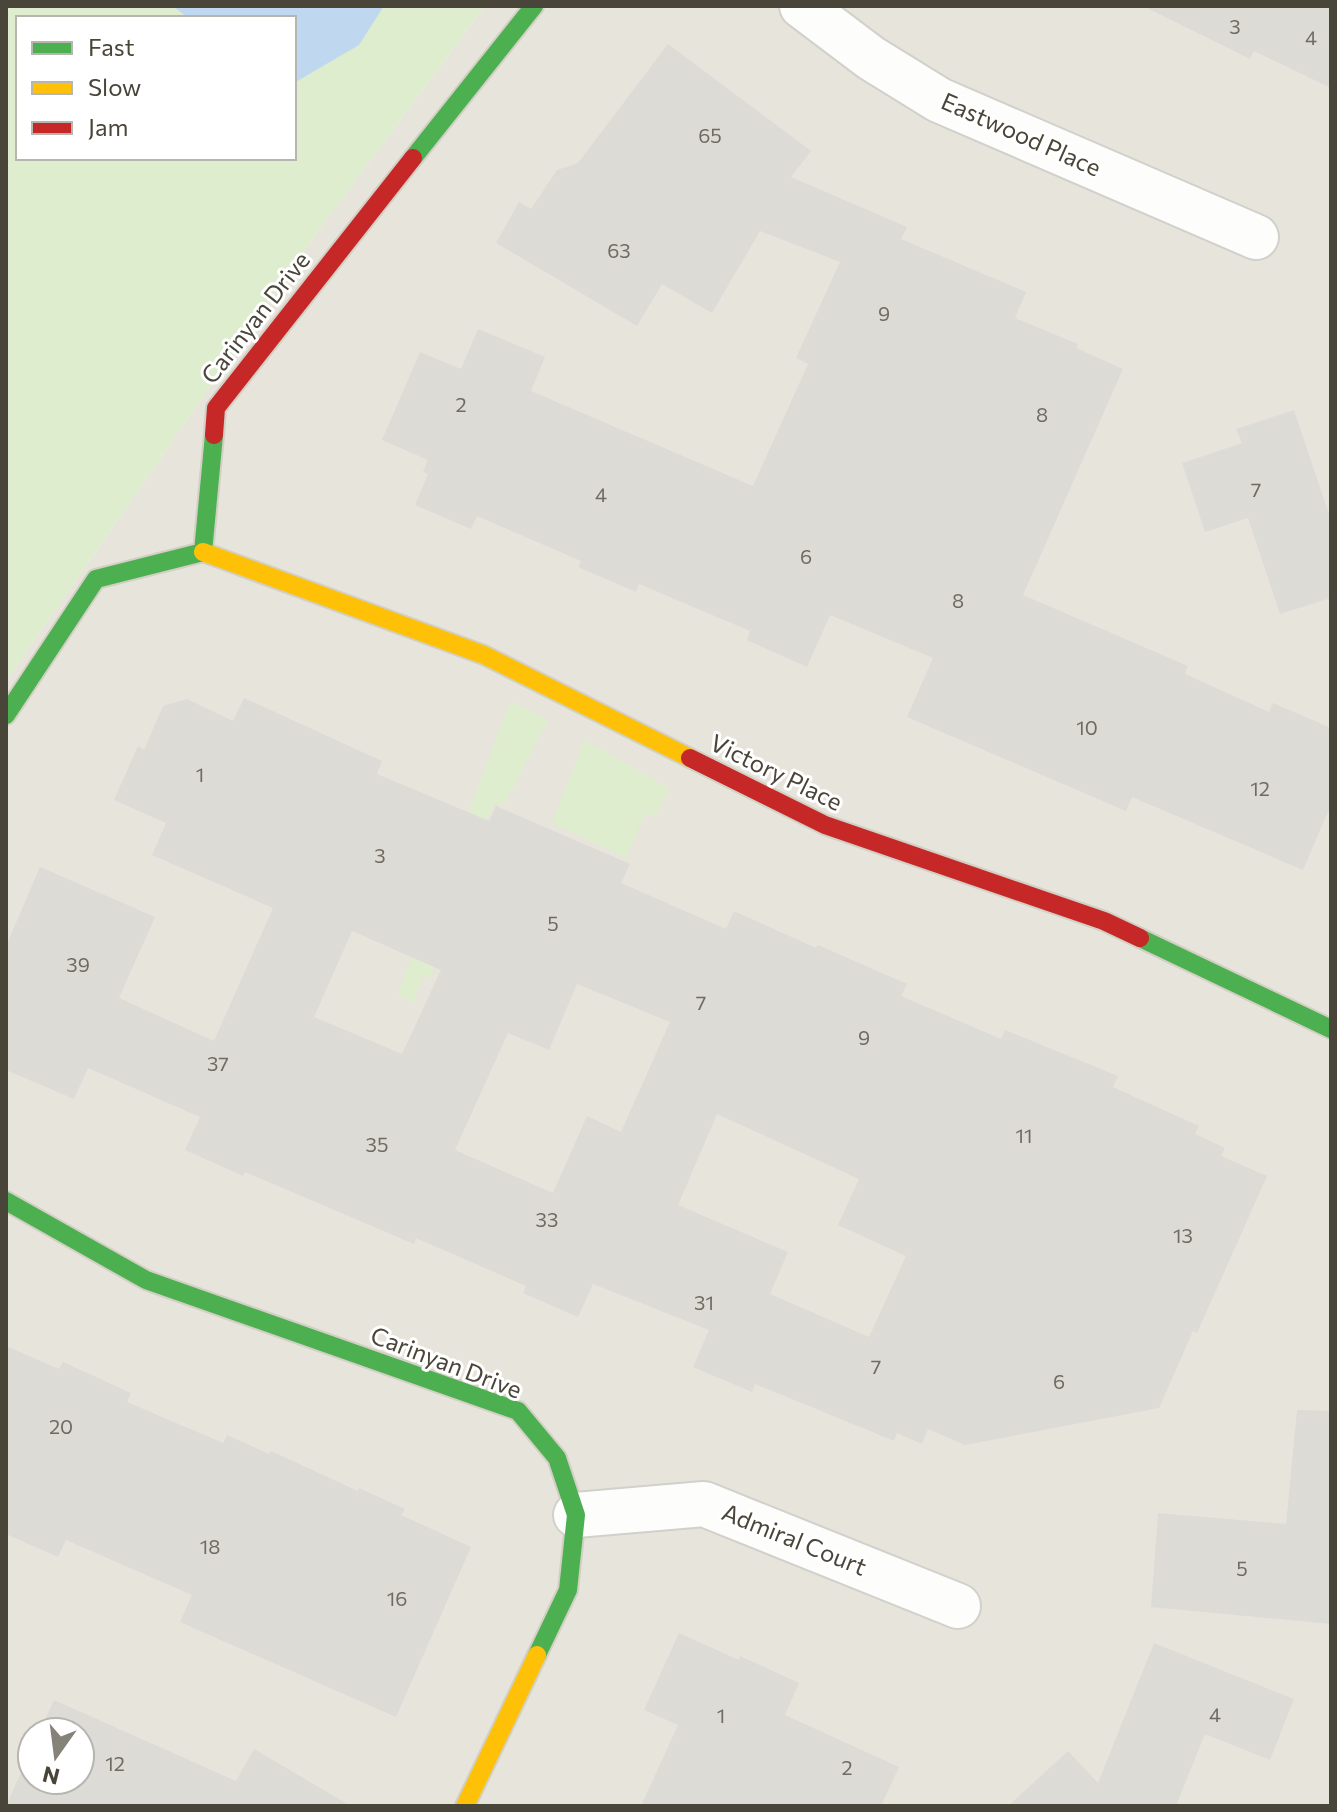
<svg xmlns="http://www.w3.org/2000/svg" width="1337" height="1812" font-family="Commissioner,sans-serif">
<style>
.residential{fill:#e7e4dc;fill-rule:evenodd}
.green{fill:#deedce;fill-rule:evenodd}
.water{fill:#c0d8ef}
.building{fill:#dddbd6;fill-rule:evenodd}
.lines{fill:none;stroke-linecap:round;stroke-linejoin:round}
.street-casing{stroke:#d1d0cb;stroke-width:48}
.fast-casing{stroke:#d2cfc4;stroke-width:22}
.slow-casing{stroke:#d2cfc4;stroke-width:22}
.jam-casing{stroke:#d2cfc4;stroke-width:22}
.street{stroke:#fdfdfc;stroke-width:44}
.fast{stroke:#4caf50;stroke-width:18}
.slow{stroke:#ffc107;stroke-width:18}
.jam{stroke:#c62828;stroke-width:18}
.labels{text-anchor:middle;stroke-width:6;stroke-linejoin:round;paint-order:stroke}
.number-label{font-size:20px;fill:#706b61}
.street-label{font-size:24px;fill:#4a4539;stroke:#fff}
</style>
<rect width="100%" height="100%" fill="#f3f2ed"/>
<path class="residential" d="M 485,6 L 1331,6 L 1331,1806 L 6,1806 L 6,681 L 318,231 ZM 32,1732 L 80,1732 L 80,1780 L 32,1780 Z"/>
<g class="green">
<path d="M 6,6 L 485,6 L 318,231 L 6,681 ZM 18,18 L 294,18 L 294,158 L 18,158 Z"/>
<path d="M 511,701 L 548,720 L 504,805 L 495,803 L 487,819 L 468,813 Z"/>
<path d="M 584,740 L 669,788 L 657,814 L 644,815 L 626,858 L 552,823 Z"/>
<path d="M 466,822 L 457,911 L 430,978 L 423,976 L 413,1002 L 397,995 Z"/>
</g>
<path class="water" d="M 173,6 L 384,6 L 359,45 L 294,83 L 294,18 L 188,18 Z"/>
<g class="building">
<path d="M 1143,6 L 1331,6 L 1331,88 L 1254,51 L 1250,59 Z"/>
<path d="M 668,44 L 811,151 L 791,177 L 907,227 L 901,239 L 1026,292 L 1015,318 L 1078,344 L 1076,348 L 1123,369 L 1023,595 L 1188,666 L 1185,674 L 1269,712 L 1273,703 L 1331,728 L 1331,805 L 1303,870 L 1132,797 L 1126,811 L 907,717 L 933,658 L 830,615 L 807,667 L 747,640 L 750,631 L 639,584 L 636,592 L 578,567 L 581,561 L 477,516 L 471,529 L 415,505 L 428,474 L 423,472 L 428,460 L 382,440 L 420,352 L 461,369 L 478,329 L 545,357 L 531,391 L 753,486 L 808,364 L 796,358 L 840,262 L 760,231 L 712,313 L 662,284 L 637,326 L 496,243 L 519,202 L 531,209 L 557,170 L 578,163 Z"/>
<path d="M 1294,410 L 1331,520 L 1331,598 L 1280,614 L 1248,518 L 1205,532 L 1182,463 L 1242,443 L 1236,429 Z"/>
<path d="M 244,698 L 382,761 L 377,774 L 489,821 L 496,806 L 630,864 L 621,883 L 726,929 L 734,911 L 816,948 L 818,945 L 907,984 L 901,996 L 1001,1039 L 1005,1030 L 1118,1076 L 1113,1087 L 1199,1126 L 1195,1134 L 1225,1148 L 1221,1156 L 1267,1176 L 1197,1333 L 1193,1331 L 1159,1408 L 965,1445 L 928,1429 L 922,1444 L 897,1433 L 894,1441 L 755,1384 L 752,1392 L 693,1367 L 709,1330 L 593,1284 L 578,1317 L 523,1293 L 526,1286 L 416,1238 L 414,1244 L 245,1172 L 243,1176 L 185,1150 L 200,1117 L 88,1068 L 74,1099 L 6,1070 L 6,946 L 40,867 L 155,917 L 119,998 L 214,1041 L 273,908 L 152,855 L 166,823 L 114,800 L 138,746 L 144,750 L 163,706 L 187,699 L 233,721 ZM 352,931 L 441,970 L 402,1054 L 314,1017 ZM 577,984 L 670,1022 L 621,1132 L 587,1116 L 553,1193 L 455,1150 L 508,1033 L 549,1050 ZM 717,1114 L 859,1179 L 838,1225 L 906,1256 L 869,1337 L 770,1294 L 788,1252 L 678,1205 Z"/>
<path d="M 6,1346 L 59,1369 L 63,1362 L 131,1393 L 127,1402 L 223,1443 L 227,1435 L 269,1454 L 271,1451 L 358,1491 L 359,1488 L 405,1509 L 401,1515 L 471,1547 L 396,1717 L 180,1622 L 192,1595 L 66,1540 L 58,1557 L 6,1534 Z"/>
<path d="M 1297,1410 L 1331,1411 L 1331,1624 L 1151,1607 L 1158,1513 L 1286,1524 Z"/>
<path d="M 679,1633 L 739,1660 L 740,1656 L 799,1683 L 785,1715 L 899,1767 L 881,1806 L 641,1806 L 678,1725 L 644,1710 Z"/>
<path d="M 1154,1643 L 1294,1699 L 1270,1760 L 1205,1734 L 1176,1806 L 1008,1806 L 1068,1751 L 1098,1783 Z"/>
<path d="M 54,1700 L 236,1781 L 254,1749 L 351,1806 L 6,1806 L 32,1748 L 32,1780 L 80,1780 L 80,1732 L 39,1732 Z"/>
</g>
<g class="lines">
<defs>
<g id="street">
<path d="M 802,6 L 871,58 L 939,100 L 1256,237"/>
<path d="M 576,1515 L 704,1504 L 958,1606"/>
</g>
<g id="fast">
<path d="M 413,158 L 534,6"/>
<path d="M 6,715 L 96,579 L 203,552 L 214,435"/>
<path d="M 1140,938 L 1331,1029"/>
<path d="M 6,1201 L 146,1280 L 518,1411 L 557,1458 L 576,1515 L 568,1590 L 537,1655"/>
</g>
<g id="slow">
<path d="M 203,552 L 484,655 L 690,758"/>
<path d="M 465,1806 L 537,1655"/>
</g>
<g id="jam">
<path d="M 214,435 L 216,408 L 413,158"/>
<path d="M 690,758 L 825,825 L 1104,921 L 1140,938"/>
</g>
</defs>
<use href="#street" class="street-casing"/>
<use href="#fast" class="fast-casing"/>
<use href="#slow" class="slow-casing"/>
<use href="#jam" class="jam-casing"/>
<use href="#street" class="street"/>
<use href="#fast" class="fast"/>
<use href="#slow" class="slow"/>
<use href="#jam" class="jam"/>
</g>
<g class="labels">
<g class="number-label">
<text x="1235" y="34">3</text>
<text x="1311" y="45">4</text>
<text x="710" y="143">65</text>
<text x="619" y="258">63</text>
<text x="884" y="321">9</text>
<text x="461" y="412">2</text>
<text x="1042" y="422">8</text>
<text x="1256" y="497">7</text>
<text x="601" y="502">4</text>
<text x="806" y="564">6</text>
<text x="958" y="608">8</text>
<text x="1087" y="735">10</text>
<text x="200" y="782">1</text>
<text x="1260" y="796">12</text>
<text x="380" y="863">3</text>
<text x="553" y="931">5</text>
<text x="78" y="972">39</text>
<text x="701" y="1010">7</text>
<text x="864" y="1045">9</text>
<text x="218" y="1071">37</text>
<text x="1024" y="1143">11</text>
<text x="377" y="1152">35</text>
<text x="547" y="1227">33</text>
<text x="1183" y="1243">13</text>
<text x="704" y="1310">31</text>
<text x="876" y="1374">7</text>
<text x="1059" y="1389">6</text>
<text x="61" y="1434">20</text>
<text x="210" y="1554">18</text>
<text x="1242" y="1576">5</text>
<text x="397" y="1606">16</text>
<text x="1215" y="1722">4</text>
<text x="721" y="1723">1</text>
<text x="115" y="1771">12</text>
<text x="847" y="1775">2</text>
</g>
<g class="street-label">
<text transform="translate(1021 135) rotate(24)" y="8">Eastwood Place</text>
<text transform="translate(256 318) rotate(-52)" y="8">Carinyan Drive</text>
<text transform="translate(776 773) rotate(26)" y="8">Victory Place</text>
<text transform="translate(446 1363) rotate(21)" y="8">Carinyan Drive</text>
<text transform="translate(794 1540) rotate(22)" y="8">Admiral Court</text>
</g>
</g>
<rect width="1337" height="1812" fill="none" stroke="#4a4539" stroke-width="16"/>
<rect x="16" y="16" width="280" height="144" fill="#ffffff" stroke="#b7b5b0" stroke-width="2"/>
<rect x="32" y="42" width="40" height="12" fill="#4caf50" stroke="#b7b5b0" stroke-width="2"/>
<text x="88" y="56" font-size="24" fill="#4a4539">Fast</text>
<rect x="32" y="82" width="40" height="12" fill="#ffc107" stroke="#b7b5b0" stroke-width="2"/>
<text x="88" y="96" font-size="24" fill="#4a4539">Slow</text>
<rect x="32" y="122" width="40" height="12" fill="#c62828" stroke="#b7b5b0" stroke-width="2"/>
<text x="88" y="136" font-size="24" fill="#4a4539">Jam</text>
<g transform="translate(56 1756) rotate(194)"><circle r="38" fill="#ffffff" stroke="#b7b5b0" stroke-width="2"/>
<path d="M0-6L14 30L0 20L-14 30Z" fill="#858278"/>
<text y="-12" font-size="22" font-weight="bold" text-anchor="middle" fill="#4a4539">N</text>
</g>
</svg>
